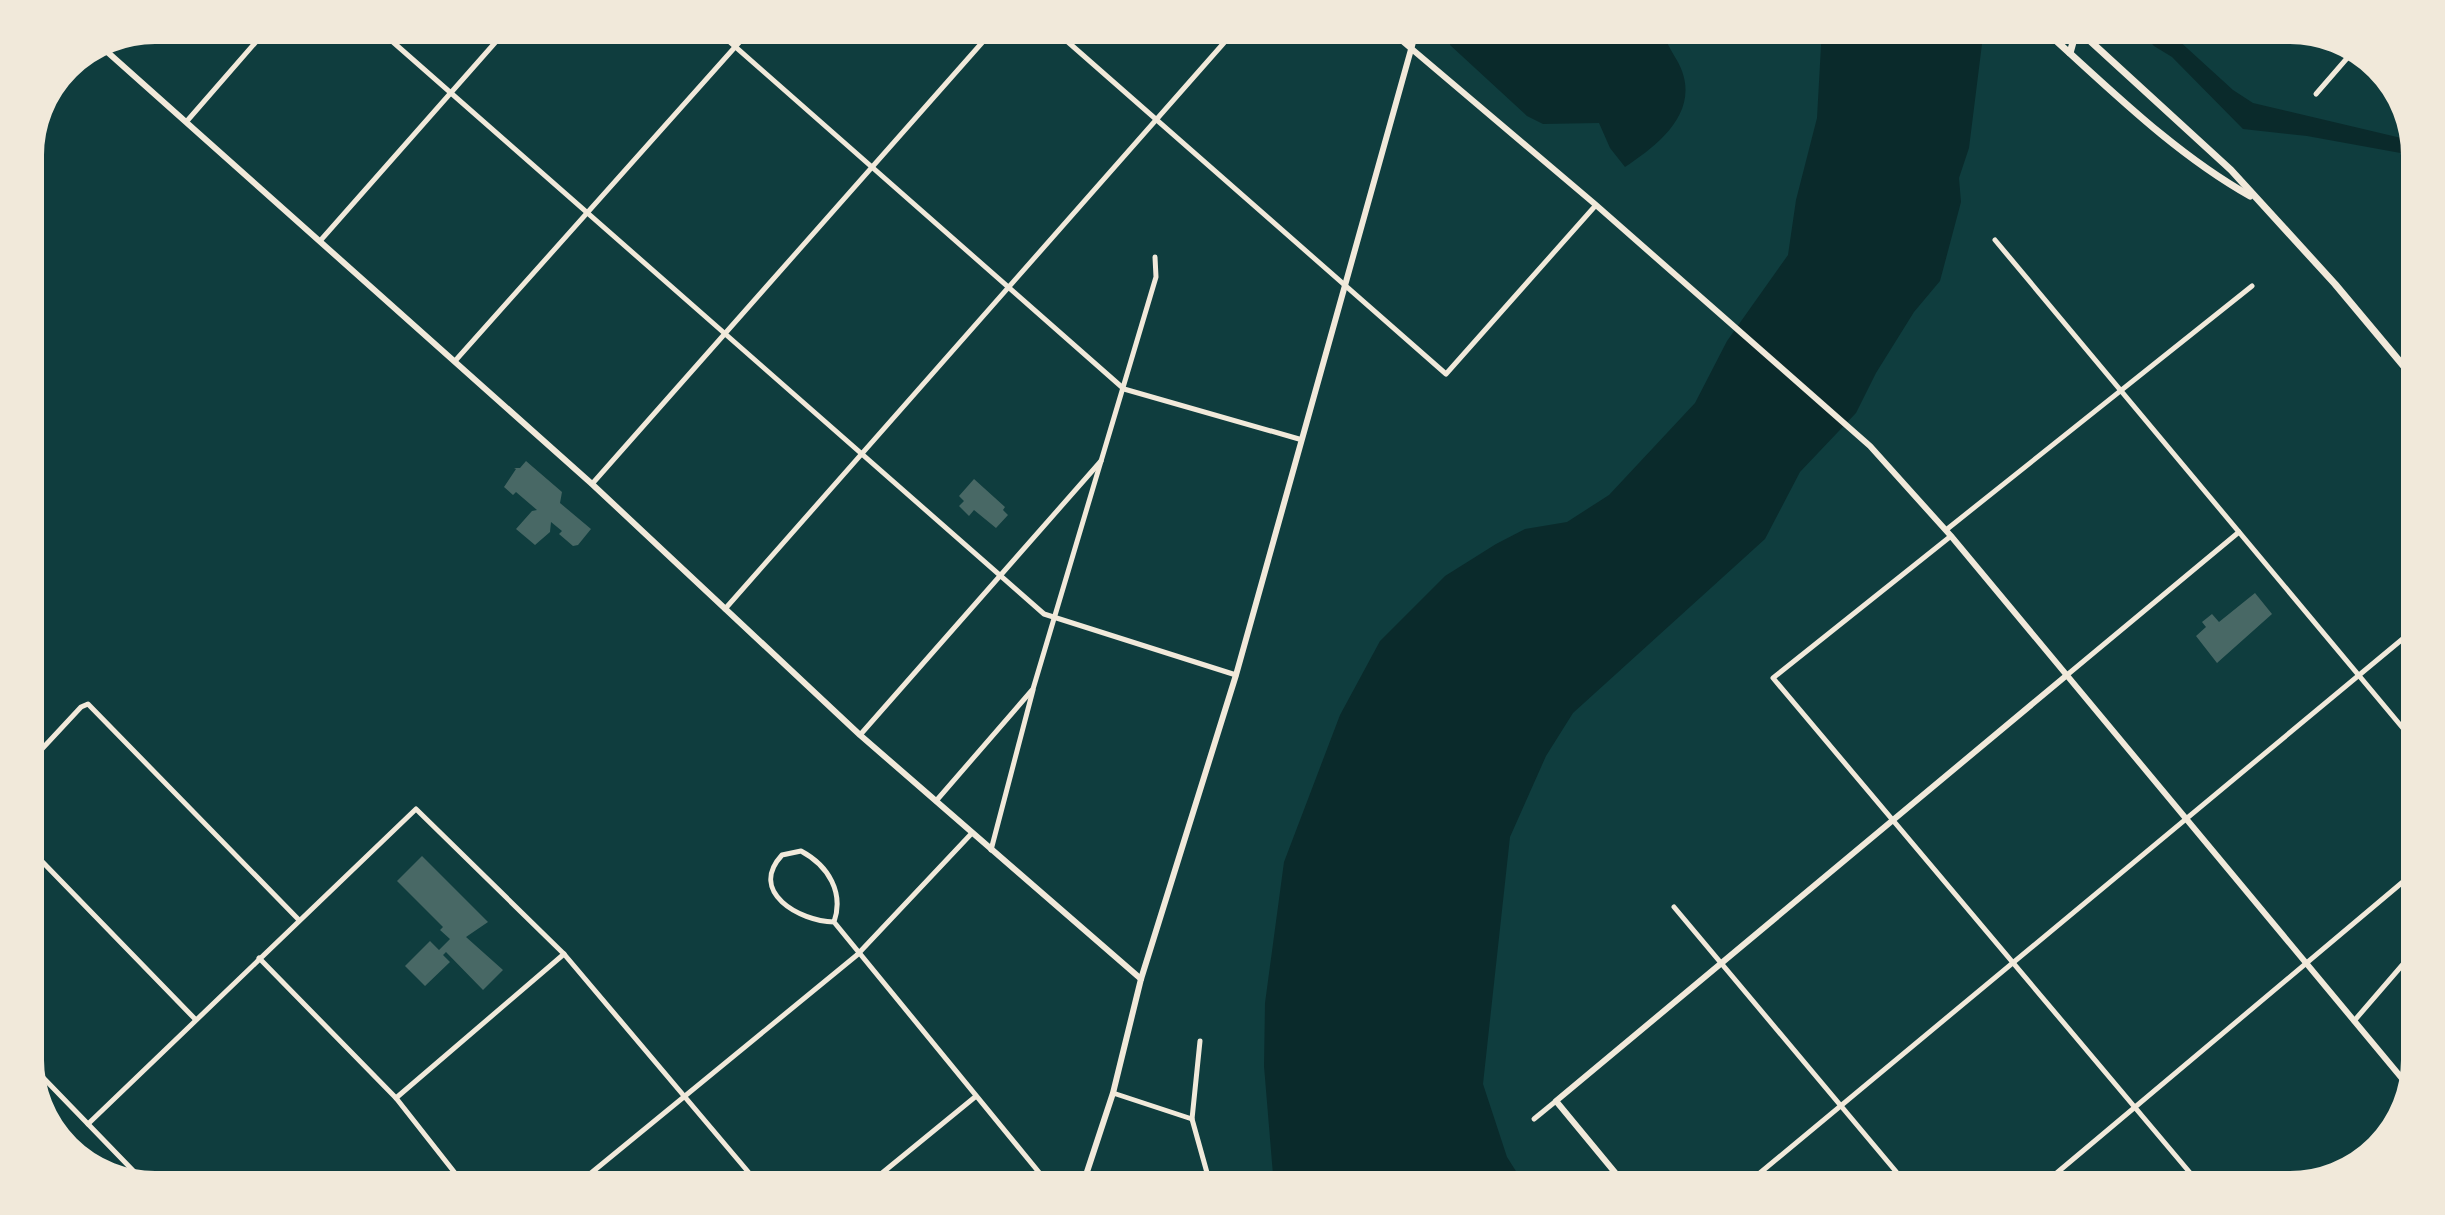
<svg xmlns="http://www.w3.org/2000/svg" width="2445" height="1215" font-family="Signika,sans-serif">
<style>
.water{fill:#0a2a2b}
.building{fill:#486865}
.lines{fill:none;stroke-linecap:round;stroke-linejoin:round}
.minor{stroke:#f1e9da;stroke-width:5}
.tertiary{stroke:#f1e9da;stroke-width:6}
.secondary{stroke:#f1e9da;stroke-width:6}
.primary{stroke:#f1e9da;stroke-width:7}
.rim{fill:none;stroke:#f1e9da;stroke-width:4}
</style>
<rect width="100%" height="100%" fill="#0f3d3e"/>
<g class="water">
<path d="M 1453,28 L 1671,28 L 1665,37 C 1669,50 1678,59 1682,71 C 1698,115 1656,146 1625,167 L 1610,148 L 1599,123 L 1543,124 L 1527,116 L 1450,45 Z"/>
<path d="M 1822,28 L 1984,28 L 1969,148 L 1959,178 L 1961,202 L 1940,281 L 1914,312 L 1876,373 L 1856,413 L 1800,472 L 1765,539 L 1573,713 L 1546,756 L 1510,837 L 1483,1084 L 1507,1157 L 1526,1187 L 1274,1187 L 1264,1066 L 1265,1003 L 1284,862 L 1340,715 L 1380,641 L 1445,576 L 1496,544 L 1525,529 L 1567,522 L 1609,495 L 1695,403 L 1727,341 L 1788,255 L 1796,200 L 1817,118 Z"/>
<path d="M 2137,28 L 2165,28 L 2233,90 L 2253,103 L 2414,141 L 2417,156 L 2307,136 L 2243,129 L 2172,57 L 2154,46 Z"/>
</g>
<g class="building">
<path d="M 526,461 L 562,492 L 560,503 L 591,529 L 578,545 L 573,546 L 559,534 L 562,531 L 551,522 L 550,532 L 535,545 L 516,529 L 532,511 L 537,510 L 516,492 L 513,495 L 504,487 L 516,469 L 514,468 L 520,468 Z"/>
<path d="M 974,479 L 1005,507 L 1003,510 L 1008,515 L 996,528 L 974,510 L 969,516 L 959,506 L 964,501 L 959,496 Z"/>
<path d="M 2255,593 L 2272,614 L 2217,663 L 2196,636 L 2206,627 L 2202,622 L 2212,614 L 2219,622 Z"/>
<path d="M 422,856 L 488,922 L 466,937 L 503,970 L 483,990 L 446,952 L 443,955 L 450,962 L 425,986 L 405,966 L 430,941 L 439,950 L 450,939 L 440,930 L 443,927 L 397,881 Z"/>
</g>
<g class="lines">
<g class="minor">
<path d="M 377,28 L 1044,614 L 1236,675"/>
<path d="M 714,28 L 1124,389 L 1299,439"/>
<path d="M 1052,28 L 1446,374 L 1596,205"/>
<path d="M 2316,94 L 2355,49"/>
<path d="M 187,121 L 268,28"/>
<path d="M 1995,240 L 2417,745"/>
<path d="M 320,241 L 508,28"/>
<path d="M 455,361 L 752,28"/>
<path d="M 592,484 L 995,28"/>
<path d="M 1946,530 L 2252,286"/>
<path d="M 1951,536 L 1773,678 L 2202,1187"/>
<path d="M 725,609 L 1237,28"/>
<path d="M 2067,675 L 2239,532"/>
<path d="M 860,735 L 1101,461"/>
<path d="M 28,764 L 81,707 L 88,704 L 298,919"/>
<path d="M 936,801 L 1033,689 L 1156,277 L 1155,257"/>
<path d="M 28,847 L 195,1019"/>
<path d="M 991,850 L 1033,690"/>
<path d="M 1674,907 L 1909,1187"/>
<path d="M 834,922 C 799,921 748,892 782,855 L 801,851 C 829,866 844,893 834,922 L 1051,1187"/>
<path d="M 259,958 L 396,1098 L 466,1187"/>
<path d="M 2354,1021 L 2417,948"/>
<path d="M 1200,1041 L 1192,1119 L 1211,1187"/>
<path d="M 28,1062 L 147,1185"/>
<path d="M 1113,1093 L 1192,1119"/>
<path d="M 396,1098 L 564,954"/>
<path d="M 1534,1119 L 1556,1101"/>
<path d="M 88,1124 L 416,809 L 564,954 L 761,1187"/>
<path d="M 574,1187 L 857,955 L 972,833"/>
<path d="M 865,1187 L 975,1097"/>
<path d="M 1743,1187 L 2417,627"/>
<path d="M 2040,1187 L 2417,870"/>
</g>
<g class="tertiary">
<path d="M 104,49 L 592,484 L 860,735 L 1141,979"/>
<path d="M 1627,1187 L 1556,1101 L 2067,675"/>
</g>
<g class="secondary">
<path d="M 1387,28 L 1596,205 L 1870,446 L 1951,536 L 2410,1088"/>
<path d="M 1082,1187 L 1113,1093 L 1141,979 L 1236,675 L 1417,28"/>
</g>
<g class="primary">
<path d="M 2042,28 C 2108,87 2172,152 2250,196"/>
<path d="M 2076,28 L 2231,170 L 2335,284 L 2417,382"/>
<path d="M 2070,53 L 2077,28"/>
<path d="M 2353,1168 L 2374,1150"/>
</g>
</g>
<path d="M0 0H2445V1215H0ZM155 42H2290A113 113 0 0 1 2403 155V1060A113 113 0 0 1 2290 1173H155A113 113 0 0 1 42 1060V155A113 113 0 0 1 155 42Z" fill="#f1e9da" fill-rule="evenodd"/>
<path class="rim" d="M155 42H2290A113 113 0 0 1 2403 155V1060A113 113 0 0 1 2290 1173H155A113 113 0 0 1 42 1060V155A113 113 0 0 1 155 42Z"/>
</svg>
